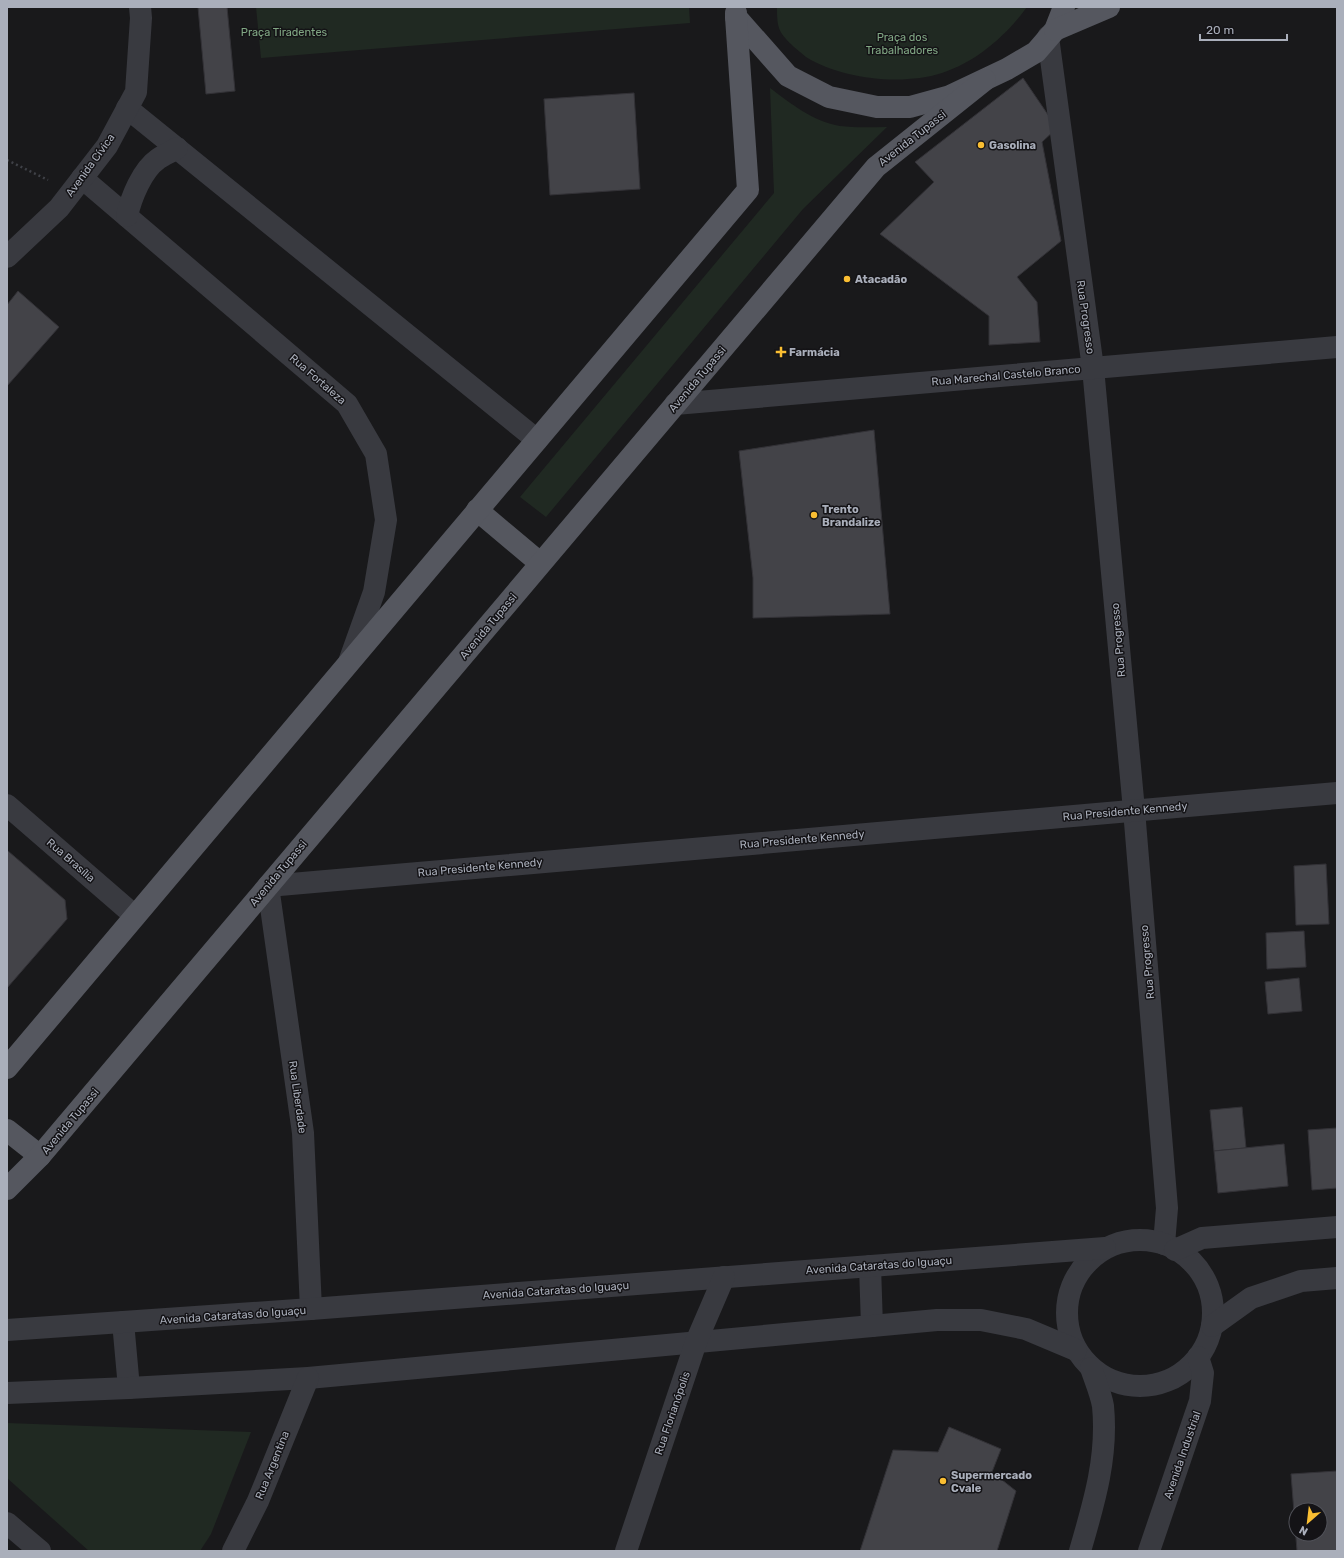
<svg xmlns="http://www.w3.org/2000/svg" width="1344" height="1558" font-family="Rubik,sans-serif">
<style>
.green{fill:#202922}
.building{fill:#434348;stroke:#333237;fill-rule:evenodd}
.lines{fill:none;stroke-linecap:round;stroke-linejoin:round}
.path{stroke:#3f4147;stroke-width:2.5;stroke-dasharray:2 3;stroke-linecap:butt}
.minor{stroke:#393a40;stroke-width:22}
.major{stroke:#55575f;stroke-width:22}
.poi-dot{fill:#fabe32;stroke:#141316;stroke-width:1.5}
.labels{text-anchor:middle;stroke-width:3;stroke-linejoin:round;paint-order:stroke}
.park-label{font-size:11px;fill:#81a784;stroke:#141316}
.street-label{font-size:11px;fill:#aaafbb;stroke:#141316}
.poi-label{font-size:11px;font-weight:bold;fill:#aaafbb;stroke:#141316;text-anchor:start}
</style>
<rect width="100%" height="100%" fill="#19191b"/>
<g class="green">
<path d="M 256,7 L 689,7 L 690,23 L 261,58 Z"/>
<path d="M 777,7 L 1027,7 C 1006,36 976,62 942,73 C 901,86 842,79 806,57 C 802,54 798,50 794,47 C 789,42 781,35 779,28 C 777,22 777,13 777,7 Z"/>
<path d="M 770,88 C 790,103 814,122 840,126 C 856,128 872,127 887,127 L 803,209 L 546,517 L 520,497 L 774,193 Z"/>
<path d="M 7,1423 L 251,1432 L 211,1534 L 200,1551 L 89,1551 L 7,1478 Z"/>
</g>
<g class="building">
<path d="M 198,7 L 227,7 L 235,91 L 206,94 Z"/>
<path d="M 1023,78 L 1057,128 L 1042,142 L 1061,241 L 1017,277 L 1037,302 L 1040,342 L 989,345 L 989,316 L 880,234 L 934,182 L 915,162 Z"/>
<path d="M 634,93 L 640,189 L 550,195 L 544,99 Z"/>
<path d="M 18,291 L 59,327 L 7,386 L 7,305 Z"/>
<path d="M 874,430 L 890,614 L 753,618 L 753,578 L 739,451 Z"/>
<path d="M 8,851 L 65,900 L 67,919 L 7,988 L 7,852 Z"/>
<path d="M 1326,864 L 1329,924 L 1296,925 L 1294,866 Z"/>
<path d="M 1304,931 L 1306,967 L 1267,969 L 1266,933 Z"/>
<path d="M 1299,978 L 1302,1011 L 1268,1014 L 1265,982 Z"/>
<path d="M 1242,1107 L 1246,1148 L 1214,1151 L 1210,1110 Z"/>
<path d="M 1337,1128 L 1337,1188 L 1312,1190 L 1308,1130 Z"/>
<path d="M 1284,1144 L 1288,1186 L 1218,1193 L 1214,1151 Z"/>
<path d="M 949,1427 L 1001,1449 L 992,1472 L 1016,1491 L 997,1551 L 860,1551 L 893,1450 L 938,1452 Z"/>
<path d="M 1337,1471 L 1337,1551 L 1297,1551 L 1291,1474 ZM 1296,1510 L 1320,1510 L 1320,1534 L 1296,1534 Z"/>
</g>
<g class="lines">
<path class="path" d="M 7,160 L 48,180"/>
<g class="minor">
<path d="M 1048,37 L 1093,368 L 1134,810 L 1167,1208 L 1164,1244"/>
<path d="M 127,108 L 537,440"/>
<path d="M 82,178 L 347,404 L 376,454 L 386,520 L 374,592 L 349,662"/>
<path d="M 127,216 C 131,198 142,170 158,159 C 163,155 171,152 177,148"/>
<path d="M 7,257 L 59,208 L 107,146 L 136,92 L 141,18 L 140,7"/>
<path d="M 675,404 L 1337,347"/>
<path d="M 7,805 L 135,916"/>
<circle cx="1140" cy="1313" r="73"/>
<path d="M 1175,1250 L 1202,1238 L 1337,1227"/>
<path d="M 870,1266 L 872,1326"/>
<path d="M 311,1309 L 303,1133 L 268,886 L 1337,793"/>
<path d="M 123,1322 L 129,1388"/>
<path d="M 1212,1326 L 1251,1298 L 1301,1281 L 1337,1278"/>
<path d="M 7,1330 L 311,1309 L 1105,1248"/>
<path d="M 7,1393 L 129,1388 L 308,1378 L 937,1320 L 981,1320 L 1026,1329 L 1076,1350"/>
<path d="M 7,1523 L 40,1551"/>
<path d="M 233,1551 L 258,1501 L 308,1378"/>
<path d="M 626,1551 L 696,1342 L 724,1277"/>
<path d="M 1080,1551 C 1094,1503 1108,1457 1103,1406 C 1101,1394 1095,1380 1091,1368"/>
<path d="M 1149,1551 L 1200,1401 L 1203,1373 L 1198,1357"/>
</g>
<g class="major">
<path d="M 736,13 L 736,17 L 788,76 L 829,97 L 877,107 L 910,107 L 950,96 L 1007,69 L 1036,52 L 1055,30 L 1064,7"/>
<path d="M 1055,30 L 1109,7"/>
<path d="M 477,510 L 540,563"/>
<path d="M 7,1068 L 748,190 L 736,17"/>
<path d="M 7,1130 L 40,1156"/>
<path d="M 7,1189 L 40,1156 L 876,167 L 985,80"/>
</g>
</g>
<g class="poi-dot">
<circle cx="981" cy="145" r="4"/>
<circle cx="847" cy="279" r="4"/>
<path d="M779 346h4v4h4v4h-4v4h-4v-4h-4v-4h4z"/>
<circle cx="814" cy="515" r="4"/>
<circle cx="943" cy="1481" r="4"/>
</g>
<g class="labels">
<g class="park-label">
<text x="284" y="36">Praça Tiradentes</text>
<text x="902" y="41">Praça dos<tspan x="902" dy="13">Trabalhadores</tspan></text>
</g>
<g class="street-label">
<text transform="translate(912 138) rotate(-38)" y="4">Avenida Tupassi</text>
<text transform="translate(90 165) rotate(-54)" y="4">Avenida Cívica</text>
<text transform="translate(1086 317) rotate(82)" y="4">Rua Progresso</text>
<text transform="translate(1006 375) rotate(-5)" y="4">Rua Marechal Castelo Branco</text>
<text transform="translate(318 379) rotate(41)" y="4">Rua Fortaleza</text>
<text transform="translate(697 379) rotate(-50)" y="4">Avenida Tupassi</text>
<text transform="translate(488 626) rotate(-50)" y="4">Avenida Tupassi</text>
<text transform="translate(1118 640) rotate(-95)" y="4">Rua Progresso</text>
<text transform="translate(1125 811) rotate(-5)" y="4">Rua Presidente Kennedy</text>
<text transform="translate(802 839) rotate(-5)" y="4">Rua Presidente Kennedy</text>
<text transform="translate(71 860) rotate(41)" y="4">Rua Brasília</text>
<text transform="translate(480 867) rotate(-5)" y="4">Rua Presidente Kennedy</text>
<text transform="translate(278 873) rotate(-50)" y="4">Avenida Tupassi</text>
<text transform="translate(1147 962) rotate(-95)" y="4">Rua Progresso</text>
<text transform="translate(298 1097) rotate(82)" y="4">Rua Liberdade</text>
<text transform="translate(70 1121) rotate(-50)" y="4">Avenida Tupassi</text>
<text transform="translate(879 1265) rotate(-4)" y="4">Avenida Cataratas do Iguaçu</text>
<text transform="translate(556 1290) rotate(-4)" y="4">Avenida Cataratas do Iguaçu</text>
<text transform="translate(233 1315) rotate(-4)" y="4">Avenida Cataratas do Iguaçu</text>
<text transform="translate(672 1413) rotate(-71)" y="4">Rua Florianópolis</text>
<text transform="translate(1182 1455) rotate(-71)" y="4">Avenida Industrial</text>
<text transform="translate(272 1465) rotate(-68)" y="4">Rua Argentina</text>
</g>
<g class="poi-label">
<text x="989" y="149">Gasolina</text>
<text x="855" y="283">Atacadão</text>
<text x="789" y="356">Farmácia</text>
<text x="822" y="513">Trento<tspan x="822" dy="13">Brandalize</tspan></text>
<text x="951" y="1479">Supermercado<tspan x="951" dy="13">Cvale</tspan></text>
</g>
</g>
<rect width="1344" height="1558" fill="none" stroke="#aaafbb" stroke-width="16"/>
<g transform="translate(1308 1522) rotate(208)"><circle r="19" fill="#141316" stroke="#505158"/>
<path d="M0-3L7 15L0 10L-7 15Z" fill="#fabe32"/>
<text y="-6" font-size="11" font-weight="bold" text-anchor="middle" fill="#aaafbb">N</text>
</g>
<path d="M1200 34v6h87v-6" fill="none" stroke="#aaafbb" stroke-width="2"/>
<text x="1206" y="34" font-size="12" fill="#aaafbb" stroke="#141316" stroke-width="3" paint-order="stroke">20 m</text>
</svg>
